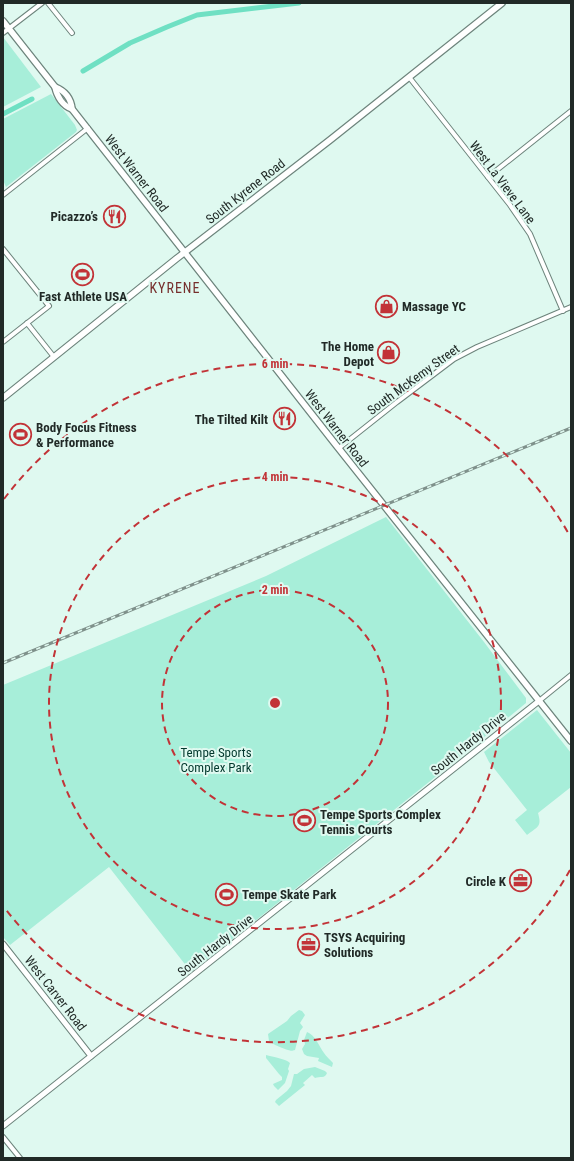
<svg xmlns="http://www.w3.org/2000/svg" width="574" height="1161" font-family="'Roboto Condensed',sans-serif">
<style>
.green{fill:#a7eed9}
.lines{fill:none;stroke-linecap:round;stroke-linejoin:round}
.canal{stroke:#6fe0c3;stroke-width:5}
.minor-casing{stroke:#6d847c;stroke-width:6}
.tertiary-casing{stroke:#6d847c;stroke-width:7}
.secondary-casing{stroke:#6d847c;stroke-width:8}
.minor{stroke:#fff;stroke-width:4}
.tertiary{stroke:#fff;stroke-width:5}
.secondary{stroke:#fff;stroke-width:5.5}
.rail-casing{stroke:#7f918b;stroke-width:3}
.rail{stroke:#dff9f0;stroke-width:1.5;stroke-dasharray:4.5;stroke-linecap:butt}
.ring{fill:none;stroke:#c23337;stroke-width:2;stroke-dasharray:7 5}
.labels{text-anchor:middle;stroke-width:4;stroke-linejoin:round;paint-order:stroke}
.street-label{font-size:13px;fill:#212a27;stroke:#dff9f0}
.poi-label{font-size:13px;font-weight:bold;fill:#212a27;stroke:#dff9f0;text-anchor:start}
.park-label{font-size:13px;fill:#03392e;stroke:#dff9f0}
.neighbourhood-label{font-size:14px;letter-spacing:1px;fill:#762f2d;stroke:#dff9f0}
.centre{fill:#c23337;stroke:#dff9f0;stroke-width:2}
.ring-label{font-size:12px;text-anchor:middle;font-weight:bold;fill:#c23337;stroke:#dff9f0;stroke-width:4;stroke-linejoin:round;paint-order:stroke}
</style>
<rect width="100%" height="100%" fill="#dff9f0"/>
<g class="green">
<path d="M 3,37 L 41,87 L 3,107 Z"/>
<path d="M 51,94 L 75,125 L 77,130 L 76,132 L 6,187 L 3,180 L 3,119 Z"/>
<path d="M 386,517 L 484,642 L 526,698 L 526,703 L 429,782 L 191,972 L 109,867 L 10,945 L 3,937 L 3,685 L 266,576 Z"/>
<path d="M 537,710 L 571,753 L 571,787 L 538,813 C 542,827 538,826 527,835 L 515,820 L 527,810 L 489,762 L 484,752 Z"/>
<path d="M 299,1010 L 302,1011 L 305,1015 L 300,1023 L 303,1027 L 300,1031 L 295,1050 C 292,1051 291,1051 288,1050 C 284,1049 272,1044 269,1041 L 268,1034 L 287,1021 L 291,1016 Z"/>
<path d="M 307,1032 C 315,1035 319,1046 324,1053 C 326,1056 330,1060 333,1063 L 332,1067 L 318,1061 L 319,1058 L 307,1056 L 304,1054 L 302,1049 L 305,1044 L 304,1040 Z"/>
<path d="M 266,1056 L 266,1055 C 273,1057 286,1059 290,1063 L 288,1069 L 289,1071 L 285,1083 L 278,1090 L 274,1086 L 273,1084 L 282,1080 L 282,1077 L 279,1074 L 266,1058 Z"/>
<path d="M 315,1067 L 325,1071 L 327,1073 C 325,1079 320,1076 315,1078 L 312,1075 L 303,1083 L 305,1085 L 279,1106 L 275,1102 L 276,1100 L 287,1091 L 291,1086 L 294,1074 L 297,1074 L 304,1069 Z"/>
</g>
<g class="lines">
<g class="canal">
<path d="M 83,71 L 130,43 L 167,27 L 197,15 L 299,3"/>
<path d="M 3,114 L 32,99"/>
</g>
<defs>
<g id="minor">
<path d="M 48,3 L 72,33"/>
<path d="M 3,33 L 42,3"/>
<path d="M 409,77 L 510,205 L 530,234 L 563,311"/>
<path d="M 488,177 L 571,111"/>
<path d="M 3,195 L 88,128"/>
<path d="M 3,249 L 49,306 L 3,342"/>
<path d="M 27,323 L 54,357"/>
<path d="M 339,448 L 397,402 L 454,359 L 477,347 L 571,307"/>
<path d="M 539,701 L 571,675"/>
<path d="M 3,1137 L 20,1158"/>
</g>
<g id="tertiary">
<path d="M 3,944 L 91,1056"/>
<path d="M 3,1126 L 539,701"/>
</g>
<g id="secondary">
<path d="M 3,21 L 55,87 C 57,97 63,106 72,109"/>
<path d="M 55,87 C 65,91 71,99 72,109 L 336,445 L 571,741"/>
<path d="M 3,398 L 176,259 L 330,140 L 502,3"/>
</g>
</defs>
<use href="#minor" class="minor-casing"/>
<use href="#tertiary" class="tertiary-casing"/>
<use href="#secondary" class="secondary-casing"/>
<use href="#minor" class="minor"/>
<use href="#tertiary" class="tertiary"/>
<use href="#secondary" class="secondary"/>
<defs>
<path id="rail" d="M 3,663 L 571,428"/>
</defs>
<use href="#rail" class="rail-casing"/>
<use href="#rail" class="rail"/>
</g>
<g class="ring">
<circle cx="275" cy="703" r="113"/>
<circle cx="275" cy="703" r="226"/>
<path d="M570 870A339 339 0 0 1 4 907M4 499A339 339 0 0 1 570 536"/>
</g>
<defs>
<symbol id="restaurant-ring" viewBox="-11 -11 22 22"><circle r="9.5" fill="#dff9f0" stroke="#c23337" stroke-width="1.5"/><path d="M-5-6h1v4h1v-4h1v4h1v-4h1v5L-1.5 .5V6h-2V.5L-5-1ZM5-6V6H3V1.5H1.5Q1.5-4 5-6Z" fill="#c23337"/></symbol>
<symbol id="stadium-ring" viewBox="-11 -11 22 22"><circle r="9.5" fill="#dff9f0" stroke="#c23337" stroke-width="1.5"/><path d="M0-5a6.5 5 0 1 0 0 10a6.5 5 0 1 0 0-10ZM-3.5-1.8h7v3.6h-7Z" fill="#c23337"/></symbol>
<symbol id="shop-ring" viewBox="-11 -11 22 22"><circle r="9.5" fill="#dff9f0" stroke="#c23337" stroke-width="1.5"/><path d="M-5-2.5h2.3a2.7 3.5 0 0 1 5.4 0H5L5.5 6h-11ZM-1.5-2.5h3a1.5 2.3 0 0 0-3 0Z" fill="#c23337"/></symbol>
<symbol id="office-ring" viewBox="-11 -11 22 22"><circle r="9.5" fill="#dff9f0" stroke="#c23337" stroke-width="1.5"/><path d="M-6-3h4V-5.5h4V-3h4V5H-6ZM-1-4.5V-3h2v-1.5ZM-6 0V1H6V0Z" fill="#c23337"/></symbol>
</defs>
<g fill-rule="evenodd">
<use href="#restaurant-ring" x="102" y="204" width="25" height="25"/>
<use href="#stadium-ring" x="70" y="262" width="25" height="25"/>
<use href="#shop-ring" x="374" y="294" width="25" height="25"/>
<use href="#shop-ring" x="376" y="340" width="25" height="25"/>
<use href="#restaurant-ring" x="272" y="406" width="25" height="25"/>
<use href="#stadium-ring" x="8" y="422" width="25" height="25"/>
<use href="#stadium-ring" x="292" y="808" width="25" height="25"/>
<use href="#office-ring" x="508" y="868" width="25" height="25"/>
<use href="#stadium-ring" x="214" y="882" width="25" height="25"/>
<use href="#office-ring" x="296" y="932" width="25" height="25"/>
</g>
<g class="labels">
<g class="street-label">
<text transform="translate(137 173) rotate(52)" y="5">West Warner Road</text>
<text transform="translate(503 182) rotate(53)" y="5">West La Vieve Lane</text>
<text transform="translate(245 191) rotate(-38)" y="5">South Kyrene Road</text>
<text transform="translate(413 379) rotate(-36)" y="5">South McKemy Street</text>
<text transform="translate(337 428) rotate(52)" y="5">West Warner Road</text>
<text transform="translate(468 743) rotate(-39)" y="5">South Hardy Drive</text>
<text transform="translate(215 945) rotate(-38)" y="5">South Hardy Drive</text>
<text transform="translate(56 993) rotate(52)" y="5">West Carver Road</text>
</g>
<g class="poi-label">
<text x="98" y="221" text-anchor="end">Picazzo’s</text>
<text x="83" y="301" text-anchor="middle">Fast Athlete USA</text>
<text x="402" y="311">Massage YC</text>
<text x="374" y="351" text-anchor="end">The Home<tspan x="374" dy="15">Depot</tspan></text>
<text x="268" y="424" text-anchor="end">The Tilted Kilt</text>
<text x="36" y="432">Body Focus Fitness<tspan x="36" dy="15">&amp; Performance</tspan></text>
<text x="320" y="819">Tempe Sports Complex<tspan x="320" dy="15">Tennis Courts</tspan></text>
<text x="506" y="886" text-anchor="end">Circle K</text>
<text x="242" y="899">Tempe Skate Park</text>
<text x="324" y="942">TSYS Acquiring<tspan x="324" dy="15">Solutions</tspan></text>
</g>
<g class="park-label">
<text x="216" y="757">Tempe Sports<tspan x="216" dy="15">Complex Park</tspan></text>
</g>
<g class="neighbourhood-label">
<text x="175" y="293">KYRENE</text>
</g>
</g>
<circle cx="275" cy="703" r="6" class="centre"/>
<g class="ring-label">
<text x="275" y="368">6 min</text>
<text x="275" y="481">4 min</text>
<text x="275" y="594">2 min</text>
</g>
<rect width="574" height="1161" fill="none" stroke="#212a27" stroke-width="8"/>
</svg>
